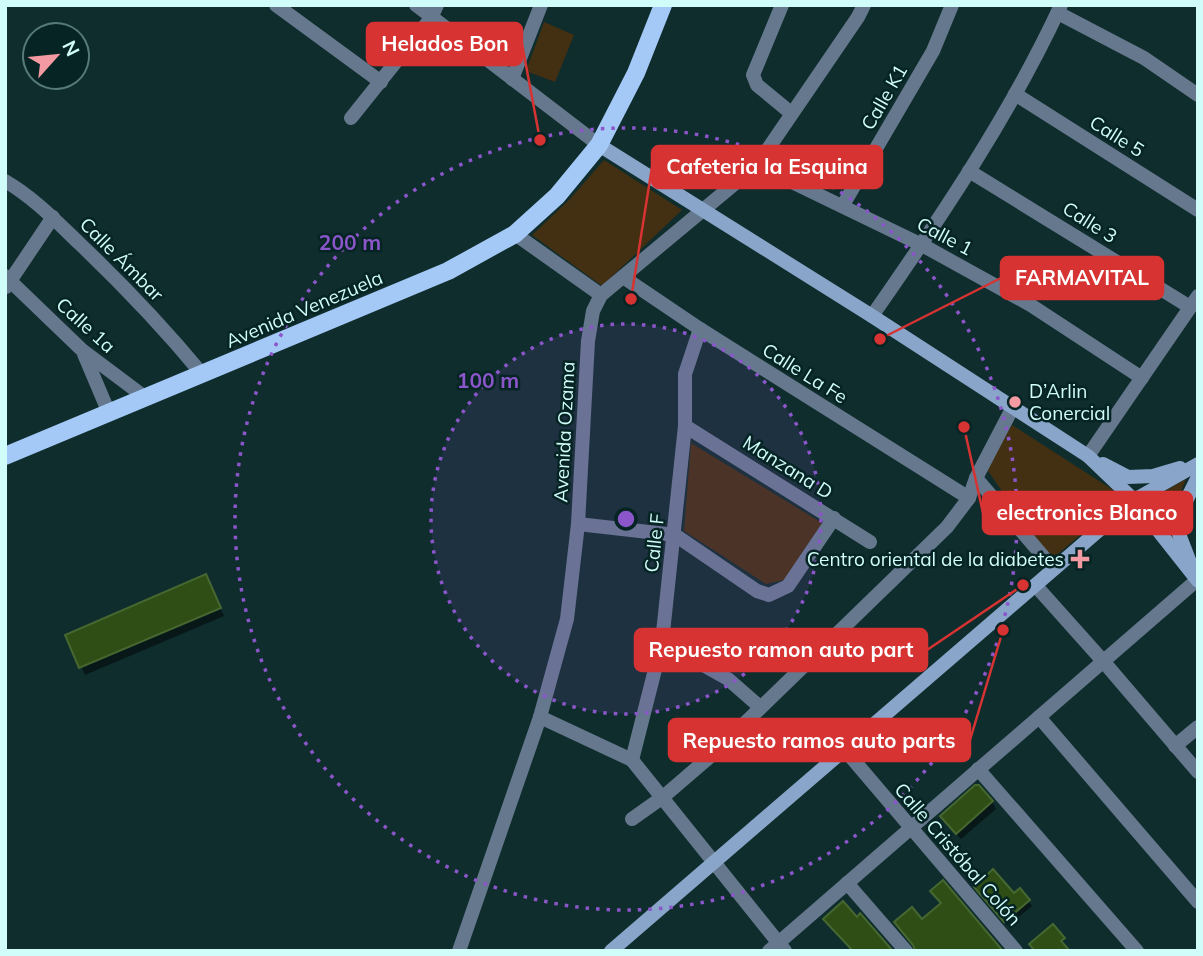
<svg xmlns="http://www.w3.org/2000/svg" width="1203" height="956" font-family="Mulish,sans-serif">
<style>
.green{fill:#432f11}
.shadow{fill:#0007}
.building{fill:#2e4e16;stroke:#466730;stroke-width:2}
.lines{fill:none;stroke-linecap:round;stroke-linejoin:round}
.minor{stroke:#66788e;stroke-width:14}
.secondary{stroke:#89a5c9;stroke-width:14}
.primary{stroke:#a4c9f7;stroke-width:18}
.ring{fill:none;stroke:#8c56cb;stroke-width:3.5;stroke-dasharray:3.5 7}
.poi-dot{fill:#f49aa2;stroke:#052423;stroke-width:2.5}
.labels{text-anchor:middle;stroke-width:5;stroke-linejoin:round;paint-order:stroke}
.street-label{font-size:19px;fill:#d0fcfa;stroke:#052423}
.poi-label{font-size:19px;fill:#d0fcfa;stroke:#052423;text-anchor:start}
.centre{fill:#8c56cb;stroke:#052423;stroke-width:3.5}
.ring-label{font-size:21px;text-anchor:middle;font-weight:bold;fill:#8c56cb;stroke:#052423;stroke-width:5;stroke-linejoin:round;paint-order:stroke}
.leader{fill:none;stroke:#d63332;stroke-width:2.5}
.callout-dot{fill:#d63332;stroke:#052423;stroke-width:2.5}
.callout{fill:#d63332;stroke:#d63332;stroke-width:2.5}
.callout-label{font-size:21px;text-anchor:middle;font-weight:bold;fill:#fff}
</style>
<rect width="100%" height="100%" fill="#0f2d2d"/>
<g class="green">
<path d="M 544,22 L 574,35 L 555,82 L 526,71 Z"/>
<path d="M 604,160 L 682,210 L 602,286 L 532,235 L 569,200 Z"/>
<path d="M 1012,425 L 1113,490 L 1122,499 L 1050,561 L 986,468 Z"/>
<path d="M 691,443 L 822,523 L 784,580 L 766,584 L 684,531 Z"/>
<path d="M 1186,479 L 1175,506 L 1172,533 L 1179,549 L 1144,503 Z"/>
</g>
<g class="shadow">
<path d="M 210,584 L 224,616 L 85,675 L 67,635 Z"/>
<path d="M 992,802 L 996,809 L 961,839 L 946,823 Z"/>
<path d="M 1020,890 L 1032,906 L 1008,926 L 979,892 L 1014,895 Z"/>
</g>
<g class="building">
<path d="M 206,574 L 221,608 L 79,668 L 65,635 Z"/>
<path d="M 975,785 L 979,785 L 993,801 L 956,834 L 940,816 Z"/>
<path d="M 993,869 L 1014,893 L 1020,888 L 1030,900 L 1004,922 L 974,887 Z"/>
<path d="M 943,880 L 1003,951 L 915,951 L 913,945 L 894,922 L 912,907 L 922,919 L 941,903 L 930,891 Z"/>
<path d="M 843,901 L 857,917 L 860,913 L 893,951 L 853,951 L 823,919 Z"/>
<path d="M 1053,924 L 1065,938 L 1061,941 L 1070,951 L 1035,951 L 1029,944 Z"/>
</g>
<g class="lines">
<g class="minor">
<path d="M 276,5 L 381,82"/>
<path d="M 416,5 L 599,145"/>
<path d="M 782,5 L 753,75 L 757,85 L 791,113"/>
<path d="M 1058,13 L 1144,58 L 1198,95"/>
<path d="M 512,79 L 541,5"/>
<path d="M 1015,94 L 1198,210"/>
<path d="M 351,118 L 431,18 L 437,5"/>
<path d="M 757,165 L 922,245 L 1029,304 L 1142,378"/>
<path d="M 969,171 L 1190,307"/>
<path d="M 5,181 C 33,197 57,222 80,244 C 123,285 164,328 202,374"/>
<path d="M 843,205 L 933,51 L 952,5"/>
<path d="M 515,234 L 601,295"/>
<path d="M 5,276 L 82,350 L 146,398"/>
<path d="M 623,277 L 700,329 L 969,498"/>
<path d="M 6,287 L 53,217"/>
<path d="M 872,316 C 941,217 1010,115 1061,5"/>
<path d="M 84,354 L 109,413"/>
<path d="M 685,426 L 870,542"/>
<path d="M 1088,456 L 1198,296"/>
<path d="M 976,478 L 1054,569"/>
<path d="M 578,524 L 675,535 L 757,591 L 769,595 L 788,586 L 834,518"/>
<path d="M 1036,586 L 1103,661 L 1198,772"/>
<path d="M 662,642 L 728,679 L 760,707"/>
<path d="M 540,717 L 632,760 L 785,951"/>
<path d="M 1039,717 L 1198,902"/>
<path d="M 1175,746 L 1198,727"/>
<path d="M 845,750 L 1016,951"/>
<path d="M 632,760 L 662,642 L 685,426 L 685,374 L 700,329"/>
<path d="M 978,769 L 1137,951"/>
<path d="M 632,819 L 663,797 L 713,754 L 947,527 L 969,498 L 976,478 L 1013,407"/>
<path d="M 847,883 L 906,951"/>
<path d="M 459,951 L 540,717 L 567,619 L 578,524 L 588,341 L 593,311 L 601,295 L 757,165 L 858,17 L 864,5"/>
<path d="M 769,951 L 1197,580"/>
</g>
<g class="secondary">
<path d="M 599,145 L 872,316 L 1088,456 L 1134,500 L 1198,581"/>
<path d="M 1103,464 L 1128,477 L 1153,476 L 1180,468"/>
<path d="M 1191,565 L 1179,534 L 1182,509 L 1198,477"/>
<path d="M 611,951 L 1134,500 L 1198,464"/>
</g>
<path class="primary" d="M 5,456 L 448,271 L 515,234 L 557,196 L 599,145 L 636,73 L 663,5"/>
</g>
<circle cx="626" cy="519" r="195" fill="#8c56cb" fill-opacity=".12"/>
<g class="ring">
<circle cx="626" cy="519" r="195"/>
<circle cx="626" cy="519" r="391"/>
</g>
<g class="poi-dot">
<circle cx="1015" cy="402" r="7"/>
<path d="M1076.5 548.5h7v7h7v7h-7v7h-7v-7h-7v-7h7z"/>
</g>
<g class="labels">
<g class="street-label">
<text transform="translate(884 97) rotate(-60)" y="7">Calle K1</text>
<text transform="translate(1117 136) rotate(32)" y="7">Calle 5</text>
<text transform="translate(1090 222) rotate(32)" y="7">Calle 3</text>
<text transform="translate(945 236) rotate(28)" y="7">Calle 1</text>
<text transform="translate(122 259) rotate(45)" y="7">Calle Ámbar</text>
<text transform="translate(304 309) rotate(-23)" y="7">Avenida Venezuela</text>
<text transform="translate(86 325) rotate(42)" y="7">Calle 1a</text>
<text transform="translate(805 373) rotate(32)" y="7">Calle La Fe</text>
<text transform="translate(564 432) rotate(-87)" y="7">Avenida Ozama</text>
<text transform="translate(788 467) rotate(32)" y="7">Manzana D</text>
<text transform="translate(654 543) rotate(-84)" y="7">Calle F</text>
<text transform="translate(958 854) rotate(49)" y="7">Calle Cristóbal Colón</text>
</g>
<g class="poi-label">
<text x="1029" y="398">D’Arlin<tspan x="1029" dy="22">Conercial</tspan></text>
<text x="1064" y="566" text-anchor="end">Centro oriental de la diabetes</text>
</g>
</g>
<circle cx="626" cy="519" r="10" class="centre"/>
<g class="ring-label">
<text x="350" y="250">200 m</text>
<text x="488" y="388">100 m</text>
</g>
<path class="leader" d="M540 140L522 44M631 299L652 167M880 339L1001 278M964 427L983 513M1023 585L927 650M1003 630L970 740"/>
<g class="callout-dot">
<circle cx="540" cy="140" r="7"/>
<circle cx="631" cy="299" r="7"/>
<circle cx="880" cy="339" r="7"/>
<circle cx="964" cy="427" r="7"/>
<circle cx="1023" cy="585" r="7"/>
<circle cx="1003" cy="630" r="7"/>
</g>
<g class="callout">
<rect x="367" y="23" width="155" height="42" rx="7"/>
<rect x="652" y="146" width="230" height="42" rx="7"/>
<rect x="1001" y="257" width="162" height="42" rx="7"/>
<rect x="983" y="492" width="209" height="42" rx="7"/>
<rect x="635" y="629" width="292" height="42" rx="7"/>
<rect x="669" y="719" width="301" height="42" rx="7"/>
</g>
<g class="callout-label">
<text x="445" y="51">Helados Bon</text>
<text x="767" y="174">Cafeteria la Esquina</text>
<text x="1082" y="285">FARMAVITAL</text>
<text x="1087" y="520">electronics Blanco</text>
<text x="781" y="657">Repuesto ramon auto part</text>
<text x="819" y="748">Repuesto ramos auto parts</text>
</g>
<rect width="1203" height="956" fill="none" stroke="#d0fcfa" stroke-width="14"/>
<g transform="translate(56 56) rotate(63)"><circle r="33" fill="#052423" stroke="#567a79" stroke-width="2"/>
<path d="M0-5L12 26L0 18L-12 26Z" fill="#f49aa2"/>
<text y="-10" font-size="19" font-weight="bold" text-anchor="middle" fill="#d0fcfa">N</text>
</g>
</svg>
